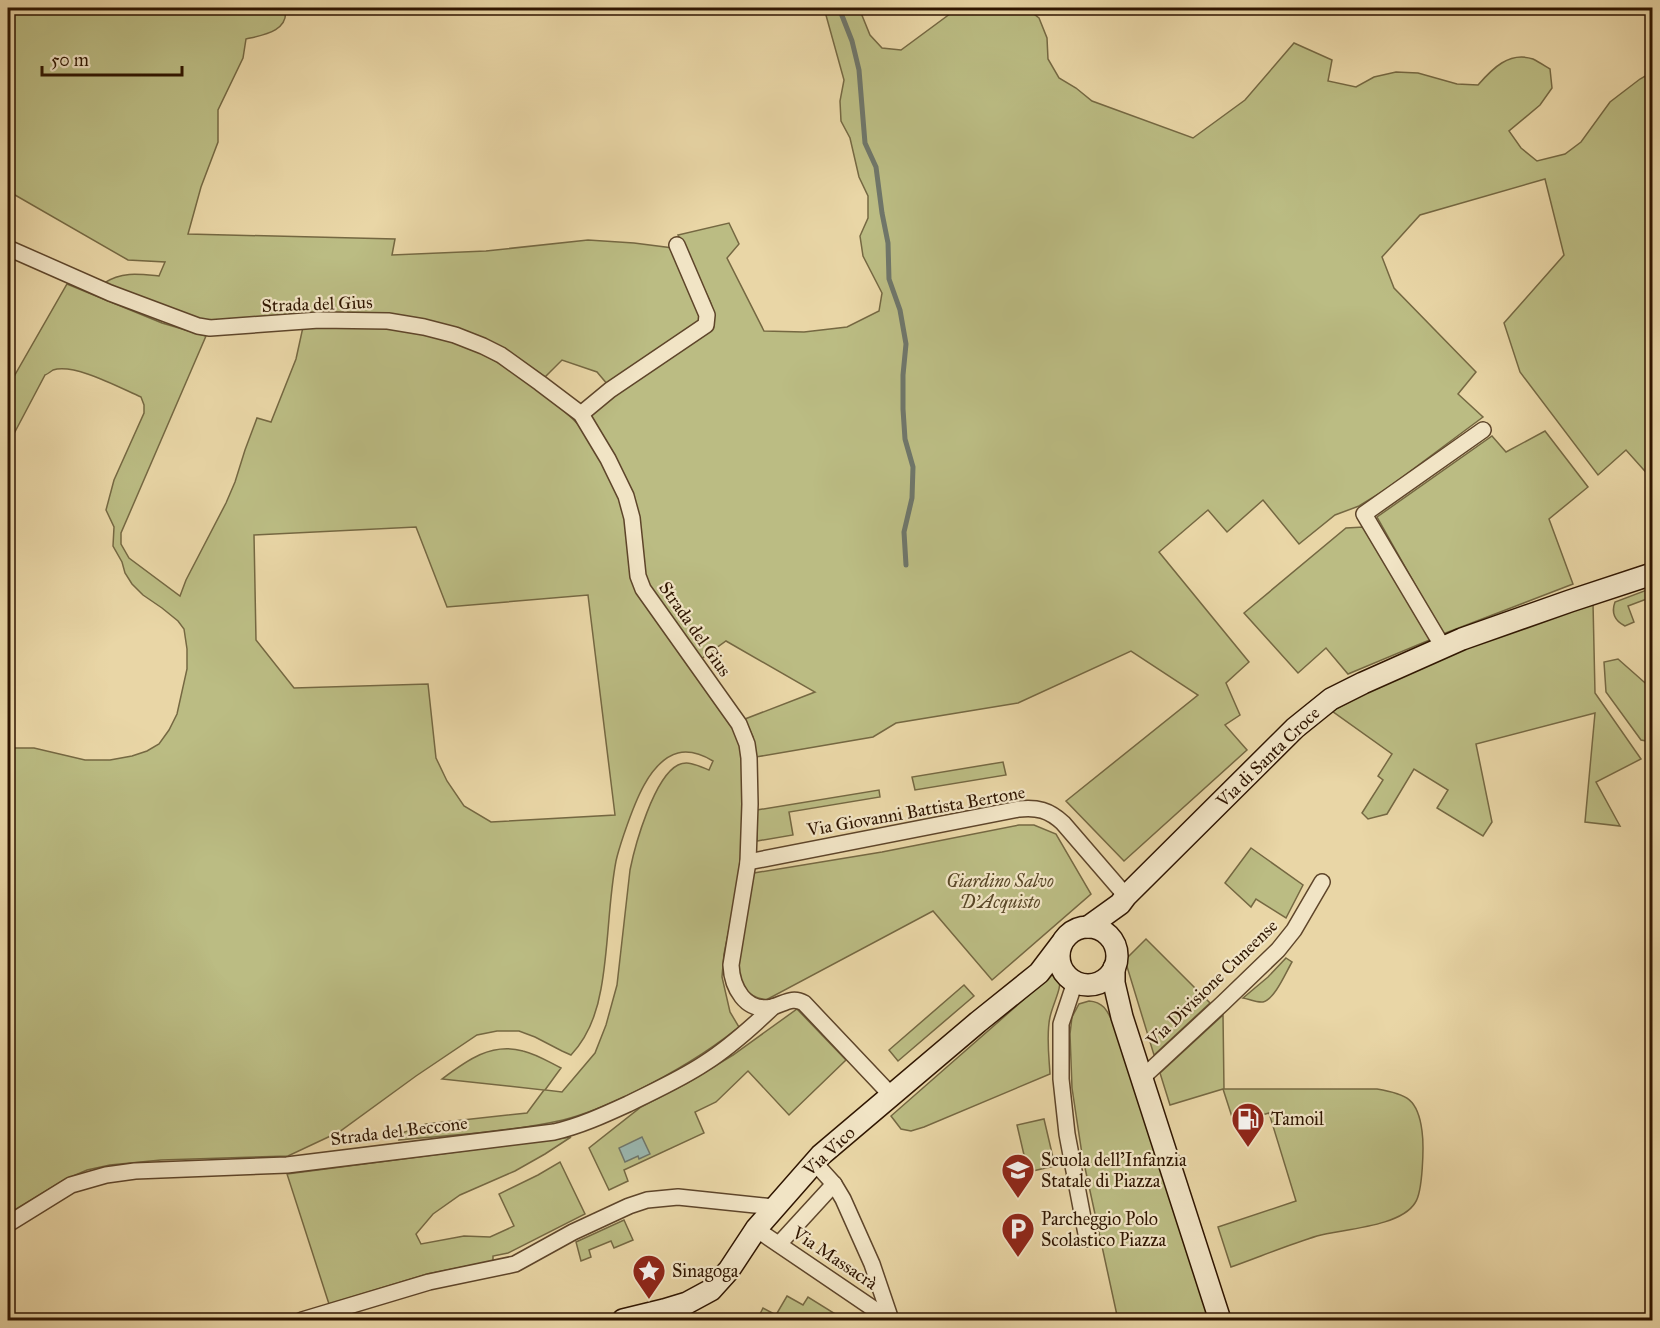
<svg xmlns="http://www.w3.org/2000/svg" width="1660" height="1328" font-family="'IM FELL Great Primer',serif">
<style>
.green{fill:#bbbc83;stroke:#756842;stroke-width:1.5;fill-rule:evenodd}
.water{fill:#9ab7b0;stroke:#6f766a;stroke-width:1.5}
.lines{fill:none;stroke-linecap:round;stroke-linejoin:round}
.stream{stroke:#6f766a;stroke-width:5}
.street-casing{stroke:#5e452a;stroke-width:18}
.secondary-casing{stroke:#2f1500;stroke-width:24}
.street{stroke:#f1e4c5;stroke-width:15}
.secondary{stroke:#f1e4c5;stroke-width:21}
.labels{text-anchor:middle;stroke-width:4.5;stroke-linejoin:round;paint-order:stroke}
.street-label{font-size:18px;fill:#2f1500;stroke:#f1e4c5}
.park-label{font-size:18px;font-style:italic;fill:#594727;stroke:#f1e4c5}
.poi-label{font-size:18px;fill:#2f1500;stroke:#f1e4c5;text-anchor:start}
</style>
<rect width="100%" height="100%" fill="#e9d6a6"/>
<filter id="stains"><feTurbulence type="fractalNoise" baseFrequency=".00333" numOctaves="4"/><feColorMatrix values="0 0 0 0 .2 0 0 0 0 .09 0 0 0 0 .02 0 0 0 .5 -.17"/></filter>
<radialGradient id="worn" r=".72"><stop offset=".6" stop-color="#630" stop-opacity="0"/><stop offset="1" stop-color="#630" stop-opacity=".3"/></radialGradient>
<g class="green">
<path d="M 8,8 L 285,8 C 290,31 263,35 246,39 L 243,58 L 218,110 L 218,142 L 201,187 L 188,234 L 395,239 L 392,255 L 486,251 L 588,240 L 634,243 L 673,248 L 701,321 L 608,385 L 597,372 L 562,360 L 545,377 C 516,356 491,339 457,328 L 210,325 L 104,283 C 122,271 140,274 159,276 L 165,262 L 128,260 L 8,191 Z"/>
<path d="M 824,8 L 859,8 L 870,35 L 882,48 L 901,50 L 958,8 L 1026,8 L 1039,18 L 1047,38 L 1048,59 L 1059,78 L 1076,88 L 1092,101 L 1193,138 L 1245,100 L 1294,43 L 1332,60 L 1328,81 L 1356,87 L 1374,77 L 1396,72 L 1418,73 L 1457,84 L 1478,85 C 1492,69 1509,51 1533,59 C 1539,62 1545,66 1550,69 L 1552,88 L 1540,105 L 1509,131 L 1521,148 L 1537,161 L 1565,154 L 1581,142 L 1610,102 L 1640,79 L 1652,72 L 1652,479 L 1626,450 L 1598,475 L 1520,372 L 1504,323 L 1564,255 L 1545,179 L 1420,215 L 1382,257 L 1394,288 L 1476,372 L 1458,394 L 1483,417 L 1385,490 L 1359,506 L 1335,515 L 1299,544 L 1263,500 L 1227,532 L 1208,510 L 1159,552 L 1249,662 L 1226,683 L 1240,715 L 1225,725 L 1247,750 L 1124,861 L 1066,801 L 1198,695 L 1131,651 L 1018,703 L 896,723 L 873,737 L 756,757 L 753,737 L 745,719 L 815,692 L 726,641 L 701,659 L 650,588 L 645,575 L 637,515 L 589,417 L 615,394 L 710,330 L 713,310 L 710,301 L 678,235 L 729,223 L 739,244 L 727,258 L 764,331 L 804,332 L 847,327 L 879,311 L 882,293 L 863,256 L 860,236 L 868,218 L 868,196 L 859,177 L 850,138 L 841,121 L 840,101 L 844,80 Z"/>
<path d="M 67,284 L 162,323 L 206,336 L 121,533 L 121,544 L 129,558 L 180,596 L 186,580 L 226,503 L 235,482 L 245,450 L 257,418 L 271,422 L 296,359 L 303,327 C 342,327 382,325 420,333 C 471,343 509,366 548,398 C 560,408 573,417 582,429 C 593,443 600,460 609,476 C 613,484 618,492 621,501 C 631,532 624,569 640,598 L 738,736 L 743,759 L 743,842 L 739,879 L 724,954 L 722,977 L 730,1012 L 739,1027 C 705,1054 674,1072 635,1092 C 612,1103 588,1114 563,1120 C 510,1132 453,1135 399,1140 L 402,1133 L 426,1124 L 527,1113 L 544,1090 L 442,1079 C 466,1061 491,1042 523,1051 C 536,1054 549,1062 561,1068 L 545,1090 L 562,1092 L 595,1053 L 606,1025 L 617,985 L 630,870 C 635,845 654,777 678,765 C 688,760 699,766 709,770 L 713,761 C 703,755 690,750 678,753 C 648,761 633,808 624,834 C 621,843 618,852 616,861 C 608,903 609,946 601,989 C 597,1012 588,1037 571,1055 L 562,1051 L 535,1037 L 519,1031 L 497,1031 L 477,1035 L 416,1076 L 339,1132 L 288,1156 L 161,1160 L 110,1165 L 87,1170 L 64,1180 L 8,1214 L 8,748 L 34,748 L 85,760 L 110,760 L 132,756 L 147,751 L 159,744 L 169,730 L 177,714 L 187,669 L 187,649 L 184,629 L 178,621 L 162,608 L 143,595 L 132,584 L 125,573 L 122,562 L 113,546 L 114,527 L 106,510 L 114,480 L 144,413 L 144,405 L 141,397 C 120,388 75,363 53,370 C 53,370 46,375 45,375 L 8,445 L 8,387 ZM 416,527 L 447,607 L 588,595 L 615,815 L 491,822 L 464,806 L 447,781 L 436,758 L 428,684 L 294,688 L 256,640 L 254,535 Z"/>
<path d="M 1545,431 L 1588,487 L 1549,519 L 1573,584 L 1443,634 L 1377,517 L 1492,436 L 1506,452 Z"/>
<path d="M 1364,527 L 1432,639 L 1348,674 L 1326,648 L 1298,673 L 1244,613 L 1346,528 Z"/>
<path d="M 1652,588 L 1652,597 L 1628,606 L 1634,622 L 1625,626 C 1615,621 1611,613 1615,602 Z"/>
<path d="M 1593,603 L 1595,693 L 1641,759 L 1596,782 L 1620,826 L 1585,822 L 1595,713 L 1476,744 L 1492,822 L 1483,836 L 1437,808 L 1448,790 L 1414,769 L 1387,814 L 1368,819 L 1362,813 L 1383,780 L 1378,776 L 1392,754 L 1332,711 L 1370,691 L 1460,650 Z"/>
<path d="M 1618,659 L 1652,689 L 1652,742 L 1641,740 L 1606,692 L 1604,662 Z"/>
<path d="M 1003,762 L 1006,775 L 915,790 L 912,777 Z"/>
<path d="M 879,790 L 880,797 L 789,812 L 793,835 L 757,841 L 757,810 Z"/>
<path d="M 1019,825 L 1034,825 L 1056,834 L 1091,894 L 992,980 L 933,911 L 766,1000 C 748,997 739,984 737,967 L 754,873 L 882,852 Z"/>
<path d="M 1251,848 L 1303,885 L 1286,918 L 1256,899 L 1251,907 L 1225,883 Z"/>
<path d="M 1146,939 L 1210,1003 L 1154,1055 L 1125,960 Z"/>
<path d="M 1286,958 L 1292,962 C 1286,972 1275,999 1263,1002 C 1257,1003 1249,999 1243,998 L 1268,977 Z"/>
<path d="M 1054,973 L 1060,975 C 1062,989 1053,1003 1050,1017 C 1046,1035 1049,1056 1050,1074 L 924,1127 L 911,1131 L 901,1129 L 891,1116 Z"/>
<path d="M 964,985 L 974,996 L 898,1061 L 889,1050 Z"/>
<path d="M 1089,1001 C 1105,1002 1108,1013 1114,1025 L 1209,1320 L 1118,1320 L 1082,1154 L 1072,1088 L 1070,1034 L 1072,1017 L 1079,1004 Z"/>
<path d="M 797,1009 L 846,1060 L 789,1115 L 748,1071 L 716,1102 L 695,1112 L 704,1133 L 624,1170 L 628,1181 L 609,1190 L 589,1148 L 641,1107 L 687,1083 L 733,1055 Z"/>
<path d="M 1223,1015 L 1224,1089 L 1377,1089 C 1407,1094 1418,1099 1422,1131 C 1424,1145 1423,1192 1415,1203 C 1400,1227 1342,1229 1317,1236 C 1288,1245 1259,1257 1231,1267 L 1218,1227 L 1296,1201 L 1269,1113 L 1234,1123 L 1223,1089 L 1170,1105 L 1160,1073 Z"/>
<path d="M 1044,1119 L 1055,1166 L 1028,1172 L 1017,1125 Z"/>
<path d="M 571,1137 L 545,1154 L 515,1171 L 460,1195 L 433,1214 L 416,1234 L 421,1244 L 464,1236 L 490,1237 L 514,1226 L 499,1194 L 538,1175 L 560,1162 L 585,1214 L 508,1253 L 493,1256 L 493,1261 L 427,1274 L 329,1304 L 287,1174 Z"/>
<path d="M 624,1220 L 633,1240 L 614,1248 L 611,1241 L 589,1250 L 591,1257 L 581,1261 L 576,1242 Z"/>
<path d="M 787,1296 L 803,1305 L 808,1297 L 845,1320 L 757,1320 L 763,1308 L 776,1315 Z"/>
</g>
<path class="water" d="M 642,1137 L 650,1154 L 639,1159 L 638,1156 L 625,1162 L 619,1148 Z"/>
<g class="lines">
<path class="stream" d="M 839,8 L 852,41 L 859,70 L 865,143 L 876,167 L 882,213 L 888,243 L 889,279 L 900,310 L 906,344 L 903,375 L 903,409 L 905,439 L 913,467 L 912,498 L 904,532 L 906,565"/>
<defs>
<g id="street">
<path d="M 8,248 L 110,293 L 198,326 L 210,328 L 319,320 L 388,321 L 424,327 L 455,335 L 483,346 L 501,355 L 540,383 L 581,414 L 608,459 L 626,496 L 632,518 L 638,576 L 643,589 L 739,724 L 747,744 L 749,758 L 750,804 L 748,862 L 731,965 C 732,987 745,1013 772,1007 C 784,1004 792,996 804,1003 L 892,1096"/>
<path d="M 581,414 L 610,390 L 706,325 L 707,315 L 677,245"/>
<path d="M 1443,647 L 1364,514 L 1483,430"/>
<path d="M 748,862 L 1019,809 C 1037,807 1049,810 1063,823 L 1126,896"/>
<path d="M 1075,982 L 1061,1024 L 1061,1079 L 1067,1134 L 1087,1239"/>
<path d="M 1142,1078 L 1223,1003 L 1278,950 L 1294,930 L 1322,882"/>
<path d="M 815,1163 L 834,1184 L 843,1199 L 872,1264 L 891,1320"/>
<path d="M 8,1224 L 71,1185 L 106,1175 L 135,1171 L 287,1165 L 554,1132 C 580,1126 604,1115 628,1104 C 654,1091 681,1079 705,1063 C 730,1047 752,1027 773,1007"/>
<path d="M 756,1229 L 890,1320"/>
<path d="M 779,1244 L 834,1184"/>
<path d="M 302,1320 L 429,1282 L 515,1264 L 573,1232 L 629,1206 L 647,1200 L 678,1197 L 774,1207"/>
</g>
<g id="secondary">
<path d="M 1088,927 L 1120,904 L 1126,896 L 1295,728 L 1331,699 L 1363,683 L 1462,639 L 1570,601 L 1652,574"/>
<circle cx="1088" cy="956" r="29"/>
<path d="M 1114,968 L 1114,983 L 1122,1017 L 1220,1320"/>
<path d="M 623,1320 L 664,1310 L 687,1303 L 711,1290 L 729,1270 L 756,1229 L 821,1155 L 978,1022 L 1039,973 L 1061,944"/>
</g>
</defs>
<use href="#street" class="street-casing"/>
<use href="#secondary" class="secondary-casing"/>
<use href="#street" class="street"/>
<use href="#secondary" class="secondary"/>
</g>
<defs>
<symbol id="fuel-pin" viewBox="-11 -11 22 30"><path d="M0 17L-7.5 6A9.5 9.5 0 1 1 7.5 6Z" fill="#8f2418" stroke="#f1e4c5"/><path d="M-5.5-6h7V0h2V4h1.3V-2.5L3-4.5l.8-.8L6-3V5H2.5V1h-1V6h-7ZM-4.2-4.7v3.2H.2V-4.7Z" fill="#fff"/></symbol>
<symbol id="school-pin" viewBox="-11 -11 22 30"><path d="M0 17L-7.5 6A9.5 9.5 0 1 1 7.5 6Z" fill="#8f2418" stroke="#f1e4c5"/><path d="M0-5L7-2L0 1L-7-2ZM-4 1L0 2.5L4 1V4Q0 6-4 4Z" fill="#fff"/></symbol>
<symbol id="parking-pin" viewBox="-11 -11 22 30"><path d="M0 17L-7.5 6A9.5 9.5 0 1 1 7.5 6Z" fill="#8f2418" stroke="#f1e4c5"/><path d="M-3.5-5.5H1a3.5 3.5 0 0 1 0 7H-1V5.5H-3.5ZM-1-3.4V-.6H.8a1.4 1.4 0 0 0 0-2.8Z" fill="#fff"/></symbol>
<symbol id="sight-pin" viewBox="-11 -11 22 30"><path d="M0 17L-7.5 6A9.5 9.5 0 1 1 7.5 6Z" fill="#8f2418" stroke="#f1e4c5"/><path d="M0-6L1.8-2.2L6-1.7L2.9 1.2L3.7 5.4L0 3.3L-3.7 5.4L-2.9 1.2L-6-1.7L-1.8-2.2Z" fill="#fff"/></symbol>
</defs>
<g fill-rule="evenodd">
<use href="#fuel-pin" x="1229" y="1100" width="38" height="52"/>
<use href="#school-pin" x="999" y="1151" width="38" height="52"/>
<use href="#parking-pin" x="999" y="1210" width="38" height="52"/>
<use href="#sight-pin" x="630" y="1252" width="38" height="52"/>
</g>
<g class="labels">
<g class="street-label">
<text transform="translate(317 304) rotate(-2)" y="6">Strada del Gius</text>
<text transform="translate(695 629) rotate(55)" y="6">Strada del Gius</text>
<text transform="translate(1268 757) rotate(-44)" y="6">Via di Santa Croce</text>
<text transform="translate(916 811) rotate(-10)" y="6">Via Giovanni Battista Bertone</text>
<text transform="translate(1212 983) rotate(-44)" y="6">Via Divisione Cuneense</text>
<text transform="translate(399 1131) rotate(-7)" y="6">Strada del Beccone</text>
<text transform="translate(829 1151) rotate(-43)" y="6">Via Vico</text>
<text transform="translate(835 1258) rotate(34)" y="6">Via Massacrà</text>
</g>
<g class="park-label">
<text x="1000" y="887">Giardino Salvo<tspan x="1000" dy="21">D'Acquisto</tspan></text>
</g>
<g class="poi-label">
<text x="1271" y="1125">Tamoil</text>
<text x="1041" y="1166">Scuola dell'Infanzia<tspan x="1041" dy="21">Statale di Piazza</tspan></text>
<text x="1041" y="1225">Parcheggio Polo<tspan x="1041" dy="21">Scolastico Piazza</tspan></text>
<text x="672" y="1277">Sinagoga</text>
</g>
</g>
<rect width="1660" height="1328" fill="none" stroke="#e9d6a6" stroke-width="30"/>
<rect x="9" y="9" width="1642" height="1310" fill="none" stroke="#2f1500" stroke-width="3"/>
<rect x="15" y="15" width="1630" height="1298" fill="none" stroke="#2f1500" stroke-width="1.5"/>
<path d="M42 66v9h140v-9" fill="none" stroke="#2f1500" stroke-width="3"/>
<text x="51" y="66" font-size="18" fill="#2f1500" stroke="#f1e4c5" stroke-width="4.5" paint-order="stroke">50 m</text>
<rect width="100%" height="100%" filter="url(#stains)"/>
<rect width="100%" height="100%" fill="url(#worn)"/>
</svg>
